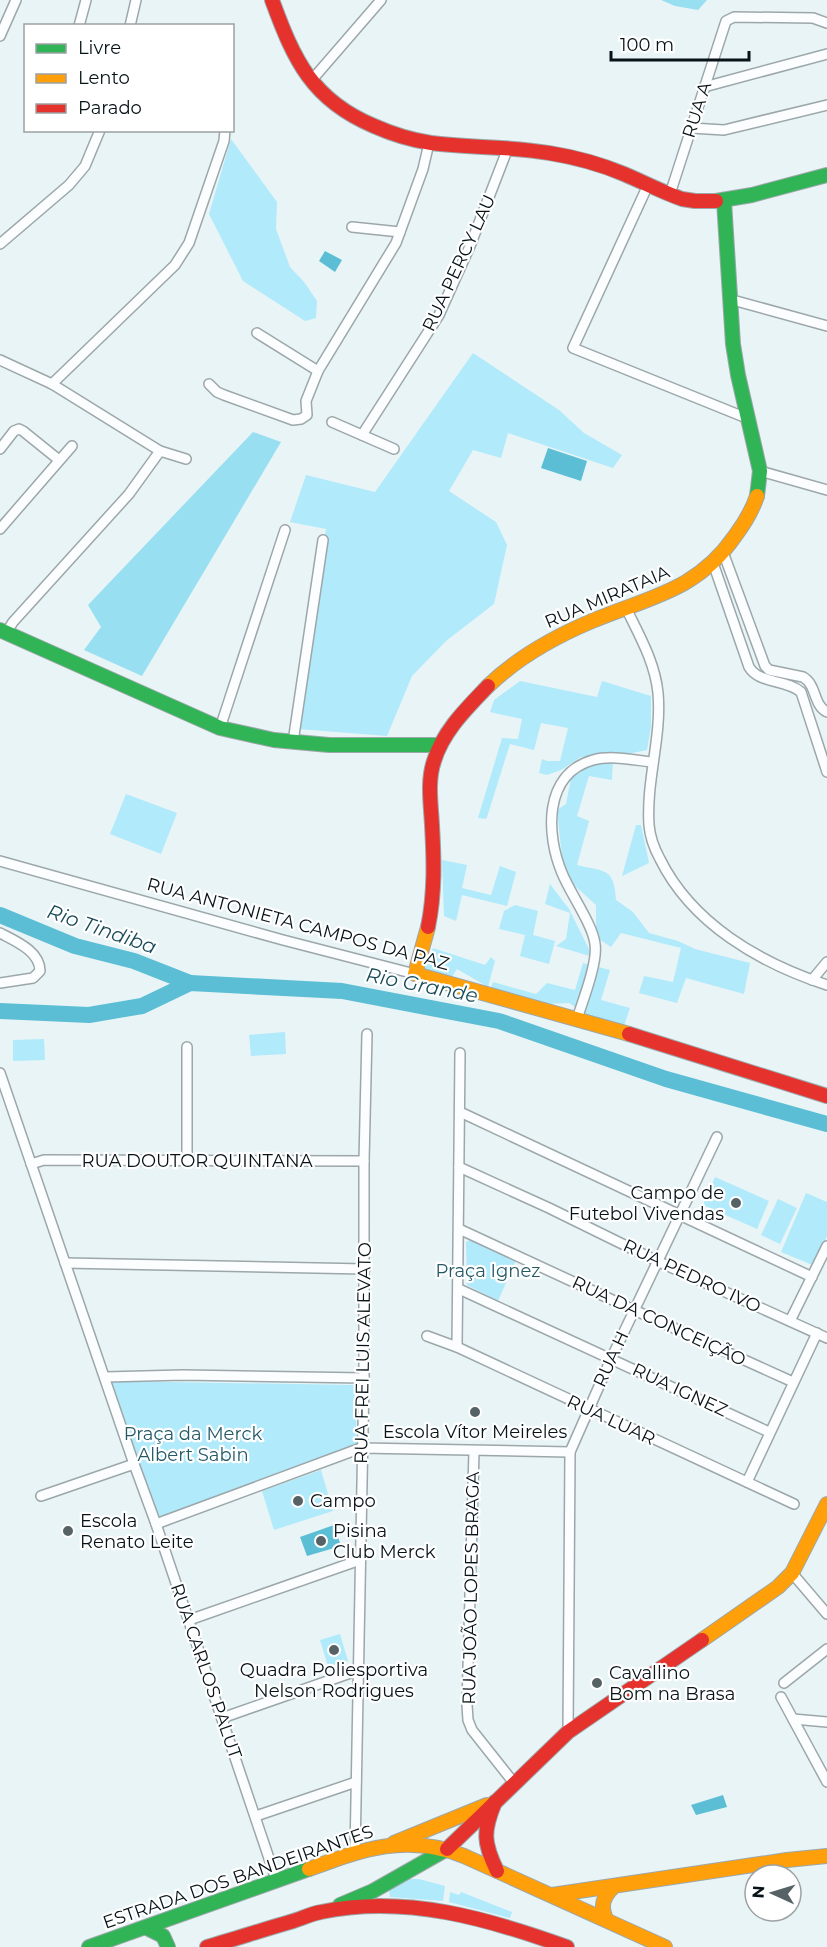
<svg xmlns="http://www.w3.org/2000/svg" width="827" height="1947" font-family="Montserrat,sans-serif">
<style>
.green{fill:#b1eafa}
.forest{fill:#98dff2}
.water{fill:#5cbed5}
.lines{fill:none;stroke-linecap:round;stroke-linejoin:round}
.river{stroke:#5cbed5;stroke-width:16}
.street-casing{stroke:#9ca7aa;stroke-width:12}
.fast-casing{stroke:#9ca7aa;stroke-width:16}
.slow-casing{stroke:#9ca7aa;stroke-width:16}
.jam-casing{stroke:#9ca7aa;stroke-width:16}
.street{stroke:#fcfdfe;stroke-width:9}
.fast{stroke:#30b455;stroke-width:14}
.slow{stroke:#ff9f0a;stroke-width:14}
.jam{stroke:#e5322d;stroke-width:14}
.poi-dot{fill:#566265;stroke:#fff;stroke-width:2}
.labels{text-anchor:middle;stroke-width:4.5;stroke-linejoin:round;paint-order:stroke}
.street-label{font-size:18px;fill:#071317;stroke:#fff}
.poi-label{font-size:18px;fill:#071317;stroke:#fff;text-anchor:start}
.park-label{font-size:18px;fill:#265966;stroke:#fff}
.water-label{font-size:20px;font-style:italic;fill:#194c5a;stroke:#fff}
</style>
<rect width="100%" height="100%" fill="#e9f4f7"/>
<g class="green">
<path d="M 231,139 L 277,202 L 276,229 L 290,267 L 304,282 L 317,301 L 316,318 L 305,321 L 243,281 L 209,214 Z"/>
<path d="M 473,353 L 559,410 L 584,433 L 622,455 L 613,468 L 508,433 L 501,458 L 473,450 L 449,491 L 496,522 L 507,545 L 494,604 L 446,641 L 412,676 L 387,736 L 298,729 L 326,529 L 290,522 L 306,475 L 375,492 Z"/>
<path d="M 520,681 L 597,697 L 602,681 L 651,696 L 651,727 L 647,750 L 628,754 L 581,757 L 561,770 L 547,775 L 539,773 L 542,759 L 547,761 L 560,761 L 568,728 L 541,723 L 534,750 L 510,744 L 487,817 L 486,819 L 478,818 L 502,738 L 518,739 L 522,719 L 490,712 L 494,700 Z"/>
<path d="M 613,760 L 612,780 L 589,776 L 577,816 L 589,821 L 577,865 C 605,872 614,867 616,900 L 633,912 L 649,933 L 678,941 L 695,949 L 750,963 L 744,994 L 686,978 L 677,1003 L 639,993 L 644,976 L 673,982 L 681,948 L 621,933 L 611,947 L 596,937 L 596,905 L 575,886 L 563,867 L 557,810 L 566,804 L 572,773 L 578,768 Z"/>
<path d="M 126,794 L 177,813 L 161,854 L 110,834 Z"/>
<path d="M 636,825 L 641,825 L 649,863 L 622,876 Z"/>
<path d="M 442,860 L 467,865 L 462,888 L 491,895 L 500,866 L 516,872 L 507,906 L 462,895 L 456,921 L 444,916 Z"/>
<path d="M 550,884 L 569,909 L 593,957 L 556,946 L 566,939 L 570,913 L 545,904 Z"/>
<path d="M 515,905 L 538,911 L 533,935 L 555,941 L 549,964 L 520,956 L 525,935 L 499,929 L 504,911 Z"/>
<path d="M 433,948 L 485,965 L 491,957 L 495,961 L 488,987 L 457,969 L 452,977 L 423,970 Z"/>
<path d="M 583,963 L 610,970 L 601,1000 L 630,1008 L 624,1026 L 591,1017 L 569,1003 L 547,1004 L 491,988 L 493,982 L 536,994 L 547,983 L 575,990 Z"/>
<path d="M 285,1032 L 286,1054 L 251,1056 L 249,1035 Z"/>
<path d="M 44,1039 L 45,1060 L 13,1061 L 13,1040 Z"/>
<path d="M 715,1177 L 769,1201 L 757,1229 L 703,1205 Z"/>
<path d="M 806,1193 L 827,1202 L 827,1236 L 815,1266 L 781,1252 Z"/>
<path d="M 778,1199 L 797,1208 L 780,1244 L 761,1235 Z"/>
<path d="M 472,1239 L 516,1260 L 498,1301 L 467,1285 L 466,1242 Z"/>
<path d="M 108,1381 L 355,1385 L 357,1452 L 156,1523 Z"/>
<path d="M 321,1470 L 333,1511 L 274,1530 L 262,1491 Z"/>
<path d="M 340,1634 L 348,1661 L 328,1666 L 320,1640 Z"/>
<path d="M 409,1879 L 419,1879 L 445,1886 L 443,1901 L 390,1897 L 389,1890 Z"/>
<path d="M 450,1892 L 459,1895 L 461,1892 L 512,1912 L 510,1918 L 449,1902 Z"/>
</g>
<g class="forest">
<path d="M 661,0 L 707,0 L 698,10 L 675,6 Z"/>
<path d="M 253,432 L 281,442 L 142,676 L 84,650 L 101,627 L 88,605 Z"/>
</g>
<g class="water">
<path d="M 325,251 L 342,260 L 335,272 L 319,261 Z"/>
<path d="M 548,448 L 587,461 L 581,481 L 541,468 Z"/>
<path d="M 334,1525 L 341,1546 L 307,1556 L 300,1537 Z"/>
<path d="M 723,1795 L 727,1807 L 696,1815 L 691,1805 Z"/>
</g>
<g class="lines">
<g class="river">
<path d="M 0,915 L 75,946 L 134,961 L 190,983"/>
<path d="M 0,1011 L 89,1015 L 142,1006 L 190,983 L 342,991 L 499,1021 L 666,1079 L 827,1124"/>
</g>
<defs>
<g id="street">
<path d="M 79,26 L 86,0"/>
<path d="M 130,26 L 136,0"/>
<path d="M 0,36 L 16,0"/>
<path d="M 311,81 L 381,0"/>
<path d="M 704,87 L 827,54"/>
<path d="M 691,128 L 724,130 L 827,105"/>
<path d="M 648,185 L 573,348 L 749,419"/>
<path d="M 670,194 L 726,21 L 734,17 L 813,18 L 827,23"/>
<path d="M 352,227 L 400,232"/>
<path d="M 0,244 L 69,185 L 85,166 L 100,130"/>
<path d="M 729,299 L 827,326"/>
<path d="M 257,333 L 318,371"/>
<path d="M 0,360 L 52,384 L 160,451 L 186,459"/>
<path d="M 52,384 L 175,265 L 189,243 L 224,141 L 225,130"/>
<path d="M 209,384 L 217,392 L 224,395 L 293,420 L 301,419 L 307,415 L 306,401 L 318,371 L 396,243 L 423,169 L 429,143"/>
<path d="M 332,422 L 394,449"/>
<path d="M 362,435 L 439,315 L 470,246 L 508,148"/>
<path d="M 0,449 L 14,431 L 19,429 L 23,431 L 59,460"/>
<path d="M 760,471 L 827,490"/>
<path d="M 0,529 L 72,446"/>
<path d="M 723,552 L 765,666 L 769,670 L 803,677 C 817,685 813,705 827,712"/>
<path d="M 713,563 L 749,667 C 759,684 786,679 801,692 L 827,772"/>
<path d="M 626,608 C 639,635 655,662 658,693 C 662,737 646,780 649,825 C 650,838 654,848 660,859 C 692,924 760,963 827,985"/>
<path d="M 6,633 L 13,622 L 129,494 L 160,451"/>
<path d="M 220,728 L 285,530"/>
<path d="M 293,742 L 323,540"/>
<path d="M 0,861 L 283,940 L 415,974"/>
<path d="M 0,933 C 15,941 40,951 40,971 L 33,978 L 0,983"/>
<path d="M 812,980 L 827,962"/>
<path d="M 577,1019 C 583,1000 598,962 595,944 C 593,925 570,893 562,873 C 546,835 543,774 593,760 C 611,755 633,760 652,762"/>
<path d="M 187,1047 L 187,1162"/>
<path d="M 0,1073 L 134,1464 L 156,1524 L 276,1879"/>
<path d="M 460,1112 L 812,1277"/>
<path d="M 31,1164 L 44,1160 L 364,1161"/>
<path d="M 459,1167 L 549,1208 L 657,1261 L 827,1338"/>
<path d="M 459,1229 L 634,1310 L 793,1382"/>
<path d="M 65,1263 L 365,1269"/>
<path d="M 459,1289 L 769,1432"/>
<path d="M 790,1321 L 827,1246"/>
<path d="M 427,1336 L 457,1347 L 794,1504"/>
<path d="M 457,1347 L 460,1053"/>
<path d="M 105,1377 L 183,1375 L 364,1378"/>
<path d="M 474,1451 L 467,1705 L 468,1720 L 472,1730 L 514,1783"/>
<path d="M 747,1482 L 817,1333"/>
<path d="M 41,1496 L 134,1464"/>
<path d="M 156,1524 L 361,1448 L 570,1452"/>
<path d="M 792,1573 L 827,1614"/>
<path d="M 189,1620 L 360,1560"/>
<path d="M 784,1683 L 827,1649"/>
<path d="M 781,1697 L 827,1782"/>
<path d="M 222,1718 L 359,1670"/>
<path d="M 793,1719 L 827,1722"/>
<path d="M 568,1732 L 570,1452 L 611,1359 L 717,1137"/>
<path d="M 256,1816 L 356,1782"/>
<path d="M 355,1853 L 364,1378 L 364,1161 L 367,1034"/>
</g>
<g id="fast">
<path d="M 716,201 L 752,195 L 827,175"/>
<path d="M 724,201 L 733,344 L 738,375 L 760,471 L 757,496"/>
<path d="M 0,630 L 220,728 L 274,740 L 329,745 L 440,745"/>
<path d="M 340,1905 L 373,1891 L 447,1849"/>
<path d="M 147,1928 L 163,1936 L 168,1947"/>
<path d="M 89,1947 L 309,1869"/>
</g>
<g id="slow">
<path d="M 488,686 C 518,657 554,637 592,621 C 649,597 697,591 735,536 C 744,524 752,511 757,496"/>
<path d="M 428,927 L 415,974 L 629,1034"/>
<path d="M 702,1640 L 778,1587 L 792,1573 L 827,1504"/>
<path d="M 394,1843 L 487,1805"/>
<path d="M 309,1869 C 363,1849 407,1833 464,1856 L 665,1947"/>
<path d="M 552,1895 L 787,1860 L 827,1856"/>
<path d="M 606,1919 C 600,1906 603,1897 613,1887"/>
</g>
<g id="jam">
<path d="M 272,0 C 294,60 312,100 374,126 C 392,134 411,140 431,143 C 470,148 510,146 549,153 C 574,157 600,164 624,174 C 643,182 662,192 682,199 L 695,201 L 716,201"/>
<path d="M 428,927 C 435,893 434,860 432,825 C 431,805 427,781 434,761 C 443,731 467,708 488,686"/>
<path d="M 629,1034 L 827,1096"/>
<path d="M 495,1802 C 483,1831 483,1842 497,1871"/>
<path d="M 447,1849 L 568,1732 L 702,1640"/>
<path d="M 207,1947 C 235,1939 262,1930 290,1922 C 301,1919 310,1914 321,1912 C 405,1894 489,1919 567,1947"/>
</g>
</defs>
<use href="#street" class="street-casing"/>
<use href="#fast" class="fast-casing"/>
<use href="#slow" class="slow-casing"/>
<use href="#jam" class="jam-casing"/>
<use href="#street" class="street"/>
<use href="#fast" class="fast"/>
<use href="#slow" class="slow"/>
<use href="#jam" class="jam"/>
</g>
<g class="poi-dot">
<circle cx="736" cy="1203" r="6"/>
<circle cx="475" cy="1412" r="6"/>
<circle cx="298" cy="1501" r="6"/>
<circle cx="68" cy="1531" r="6"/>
<circle cx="321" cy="1541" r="6"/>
<circle cx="334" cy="1650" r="6"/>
<circle cx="597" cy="1683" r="6"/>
</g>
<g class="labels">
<g class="street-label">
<text transform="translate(697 110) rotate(-72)" y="6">RUA A</text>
<text transform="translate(459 263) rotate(-65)" y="6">RUA PERCY LAU</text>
<text transform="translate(607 597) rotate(-23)" y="6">RUA MIRATAIA</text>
<text transform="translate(298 924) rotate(15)" y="6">RUA ANTONIETA CAMPOS DA PAZ</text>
<text x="197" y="1167">RUA DOUTOR QUINTANA</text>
<text transform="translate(692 1276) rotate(25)" y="6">RUA PEDRO IVO</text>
<text transform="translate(659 1321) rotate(25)" y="6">RUA DA CONCEIÇÃO</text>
<text transform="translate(363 1353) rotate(-89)" y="6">RUA FREI LUIS ALEVATO</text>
<text transform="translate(611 1359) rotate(-65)" y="6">RUA H</text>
<text transform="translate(680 1390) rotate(25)" y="6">RUA IGNEZ</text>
<text transform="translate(611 1420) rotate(25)" y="6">RUA LUAR</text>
<text transform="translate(471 1588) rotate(-89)" y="6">RUA JOÃO LOPES BRAGA</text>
<text transform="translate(206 1671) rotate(71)" y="6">RUA CARLOS PALUT</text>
<text transform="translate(238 1877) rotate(-19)" y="6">ESTRADA DOS BANDEIRANTES</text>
</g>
<g class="poi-label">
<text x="724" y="1199" text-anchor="end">Campo de<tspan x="724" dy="21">Futebol Vivendas</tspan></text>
<text x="475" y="1438" text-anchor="middle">Escola Vítor Meireles</text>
<text x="310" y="1507">Campo</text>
<text x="80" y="1527">Escola<tspan x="80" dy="21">Renato Leite</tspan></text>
<text x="333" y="1537">Pisina<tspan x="333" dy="21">Club Merck</tspan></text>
<text x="334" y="1676" text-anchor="middle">Quadra Poliesportiva<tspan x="334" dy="21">Nelson Rodrigues</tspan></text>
<text x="609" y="1679">Cavallino<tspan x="609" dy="21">Bom na Brasa</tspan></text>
</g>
<g class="park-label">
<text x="488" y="1277">Praça Ignez</text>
<text x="193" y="1440">Praça da Merck<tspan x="193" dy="21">Albert Sabin</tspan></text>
</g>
<g class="water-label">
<text transform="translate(102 929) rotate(19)" y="7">Rio Tindiba</text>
<text transform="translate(422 985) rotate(11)" y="7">Rio Grande</text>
</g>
</g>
<rect x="24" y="24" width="210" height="108" fill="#ffffff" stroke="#9ca1a2" stroke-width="1.5"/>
<rect x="36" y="44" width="30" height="9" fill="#30b455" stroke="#9ca1a2" stroke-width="1.5"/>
<text x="78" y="54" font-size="18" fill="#071317">Livre</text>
<rect x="36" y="74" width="30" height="9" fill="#ff9f0a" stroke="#9ca1a2" stroke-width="1.5"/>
<text x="78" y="84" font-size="18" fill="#071317">Lento</text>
<rect x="36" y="104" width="30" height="9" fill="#e5322d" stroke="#9ca1a2" stroke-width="1.5"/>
<text x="78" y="114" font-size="18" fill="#071317">Parado</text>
<g transform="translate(773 1893) rotate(274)"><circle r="28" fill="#ffffff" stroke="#9ca1a2" stroke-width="1.5"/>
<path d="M0-4.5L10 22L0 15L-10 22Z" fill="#566265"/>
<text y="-9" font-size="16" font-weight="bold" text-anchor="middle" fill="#071317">N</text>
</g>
<path d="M611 51v9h138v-9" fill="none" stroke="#071317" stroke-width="3"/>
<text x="620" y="51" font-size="18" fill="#071317" stroke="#ffffff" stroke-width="4.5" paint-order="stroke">100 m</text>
</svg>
